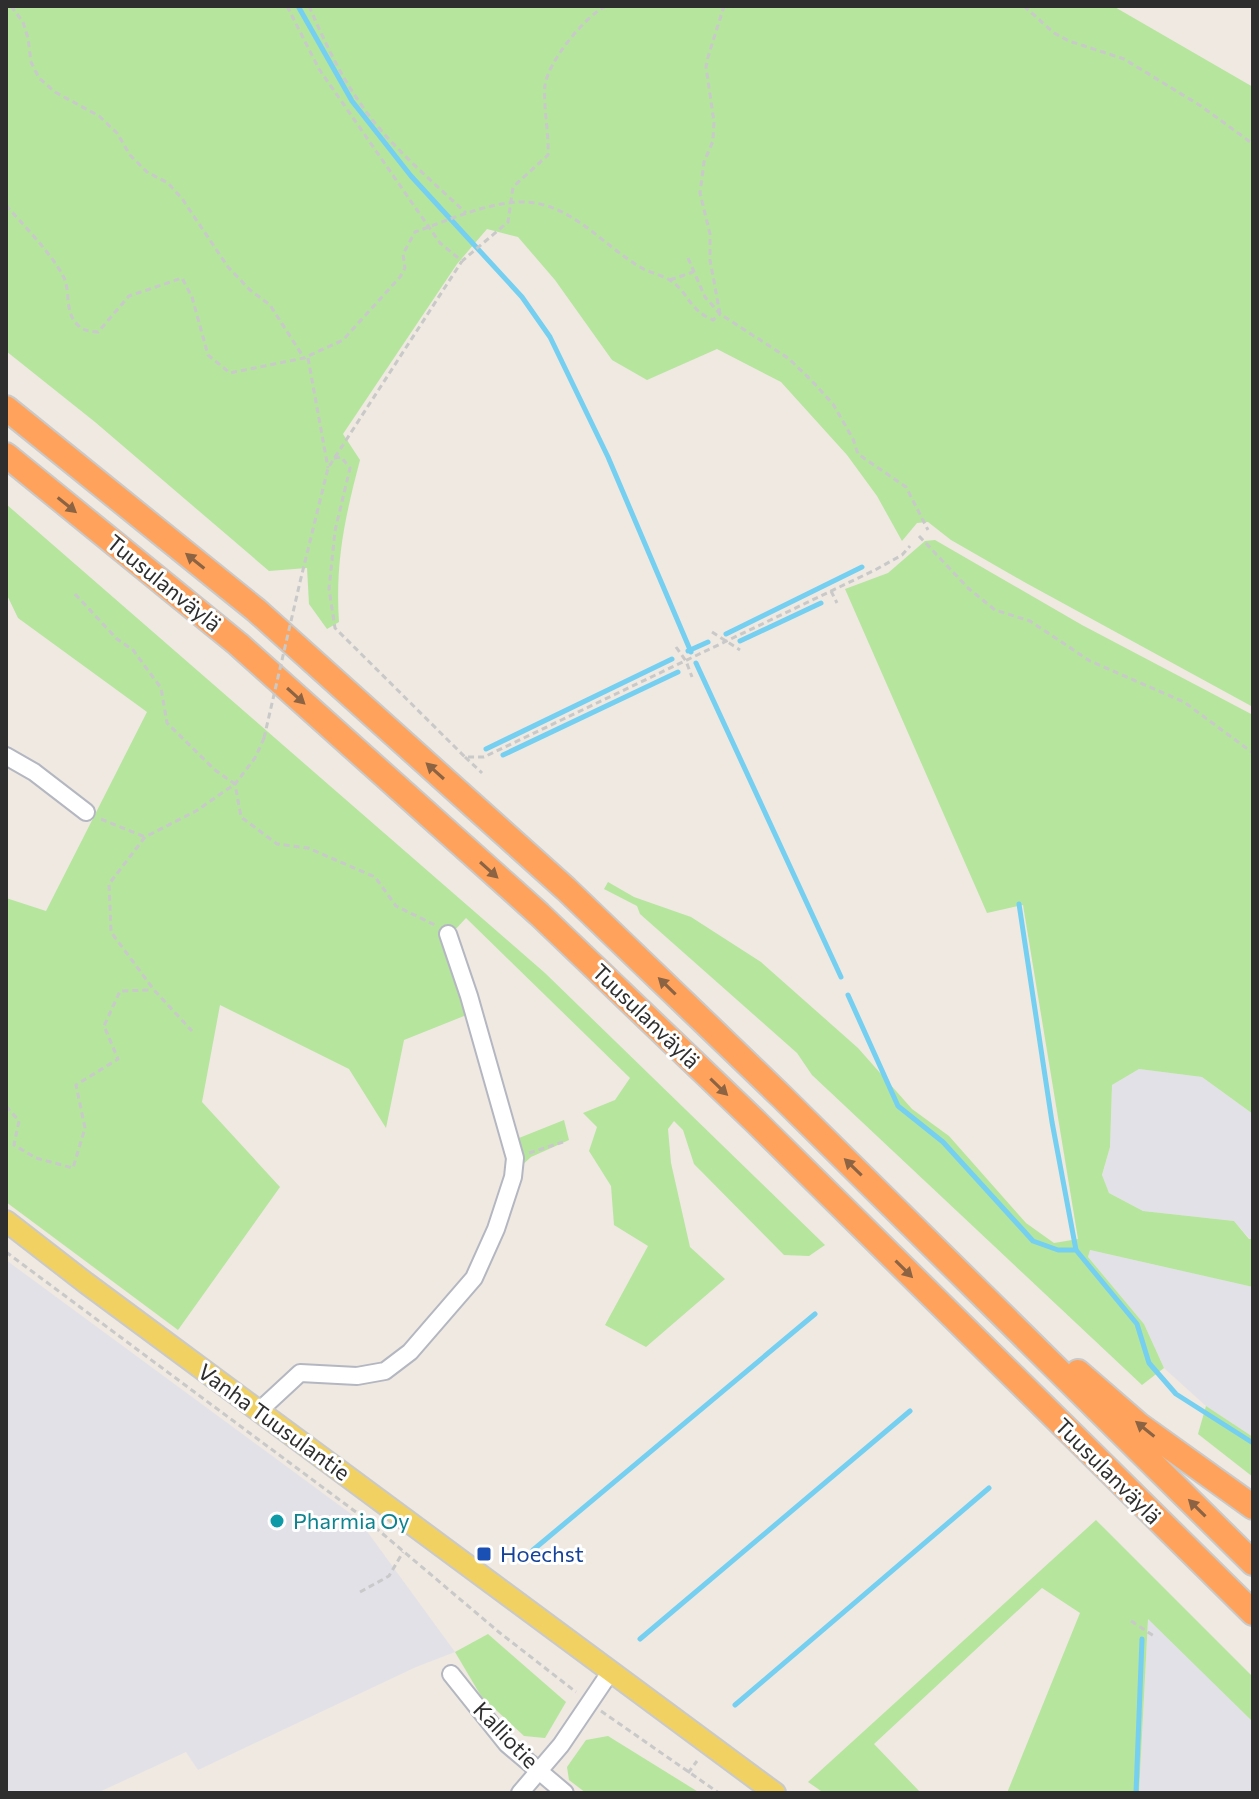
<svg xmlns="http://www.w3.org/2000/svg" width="1259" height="1799" font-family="Commissioner,sans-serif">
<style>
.industrial{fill:#e3e1e8}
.green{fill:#b6e59e}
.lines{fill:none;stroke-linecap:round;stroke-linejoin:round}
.stream{stroke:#75cff0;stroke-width:5}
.minor-casing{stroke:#b4b7c1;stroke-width:20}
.major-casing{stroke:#c9c9c9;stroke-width:24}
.highway-casing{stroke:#c9c9c9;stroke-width:28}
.path{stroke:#c9c9c9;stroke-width:3;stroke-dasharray:6 4;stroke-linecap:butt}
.minor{stroke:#fff;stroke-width:16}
.major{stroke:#f2d163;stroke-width:20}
.highway{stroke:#ffa35c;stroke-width:24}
.path-bridge{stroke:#c9c9c9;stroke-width:3;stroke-dasharray:6 4;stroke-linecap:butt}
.oneway{fill:#8c6343}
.culture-dot{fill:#0f9aa8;stroke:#fff;stroke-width:3}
.transit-dot{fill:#1a4fb4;stroke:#fff;stroke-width:3}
.labels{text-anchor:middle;stroke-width:6;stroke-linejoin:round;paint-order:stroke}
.street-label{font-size:22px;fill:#2e2e2e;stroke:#fff}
.culture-label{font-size:22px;fill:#0d838f;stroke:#fff;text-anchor:start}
.transit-label{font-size:22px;fill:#164399;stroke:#fff;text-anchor:start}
</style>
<rect width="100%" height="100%" fill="#efe9e1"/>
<g class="industrial">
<path d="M 1139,1069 L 1202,1077 L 1253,1114 L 1253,1239 L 1250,1239 L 1234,1221 L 1143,1211 L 1109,1193 L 1102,1176 L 1110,1147 L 1112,1085 Z"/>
<path d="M 1090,1250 L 1253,1287 L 1253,1437 L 1206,1406 L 1164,1368 L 1144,1324 L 1088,1257 Z"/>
<path d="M 6,1260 L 358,1519 L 455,1652 L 416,1667 L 198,1770 L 186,1752 L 97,1793 L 6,1793 Z"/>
<path d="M 1148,1618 L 1253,1722 L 1253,1793 L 1139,1793 Z"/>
</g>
<g class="green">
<path d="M 6,6 L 1113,6 L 1253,87 L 1253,707 L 1026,583 L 951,540 L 928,522 L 917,523 L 902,541 L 877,496 L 847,455 L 781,382 L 717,349 L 647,380 L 612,360 L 555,280 L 518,237 L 487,229 L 457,264 L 343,434 L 360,460 C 345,517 335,562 339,622 L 327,629 L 309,604 L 307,568 L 269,571 L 95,422 L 6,351 Z"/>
<path d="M 6,504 L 545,973 L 825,1245 L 809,1256 L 784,1255 L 694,1164 L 683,1130 L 674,1121 L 668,1129 L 671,1163 L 690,1247 L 725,1279 L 646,1347 L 605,1325 L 648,1246 L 614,1225 L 611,1186 L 589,1151 L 597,1127 L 583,1113 L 615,1100 L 630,1078 L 466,918 L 452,933 L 479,1010 L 404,1040 L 386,1128 L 349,1069 L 220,1005 L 202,1102 L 280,1187 L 178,1330 L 6,1202 L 6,898 L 46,911 L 147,712 L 18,618 L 6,593 Z"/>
<path d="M 935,540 L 1082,625 L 1253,715 L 1253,1114 L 1202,1077 L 1139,1069 L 1112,1085 L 1110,1147 L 1102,1175 L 1109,1193 L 1143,1211 L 1234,1221 L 1249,1239 L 1253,1239 L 1253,1287 L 1090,1250 L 1088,1257 L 1144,1324 L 1164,1368 L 1142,1385 L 812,1075 L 797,1053 L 640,914 L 637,906 L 604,889 L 608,882 L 634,897 L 691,917 L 761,962 L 858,1048 L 912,1109 L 949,1136 L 1026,1223 L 1054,1243 L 1078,1239 L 1023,905 L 987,913 L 845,589 L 888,573 L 925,541 Z"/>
<path d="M 564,1120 L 569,1140 L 531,1157 L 520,1167 L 514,1140 Z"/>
<path d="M 1206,1406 L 1253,1437 L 1253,1477 L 1198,1434 Z"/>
<path d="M 1096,1520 L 1253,1677 L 1253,1722 L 1148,1619 L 1139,1793 L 1007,1793 L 1080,1613 L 1042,1588 L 874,1744 L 921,1793 L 824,1793 L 808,1782 Z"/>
<path d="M 488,1634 L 566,1702 L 545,1738 L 524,1736 L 481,1696 L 455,1652 Z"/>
<path d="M 608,1736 L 700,1793 L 586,1793 L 569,1780 L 567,1767 L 586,1740 Z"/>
</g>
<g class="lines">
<g class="stream">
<path d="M 298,6 L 352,101 L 411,176 L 522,297 L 550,337 L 608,457 L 691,652"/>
<path d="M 726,634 L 862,567"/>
<path d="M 740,641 L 821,603"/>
<path d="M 688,651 L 708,642"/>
<path d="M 696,663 L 841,977"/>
<path d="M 486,749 L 672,659"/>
<path d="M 503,755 L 678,672"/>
<path d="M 1019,904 L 1052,1122 L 1076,1250"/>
<path d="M 848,995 L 898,1106 L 943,1142 L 1033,1241 L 1058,1250 L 1076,1250 L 1137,1324 L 1149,1363 L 1176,1394 L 1253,1443"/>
<path d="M 533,1550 L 815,1314"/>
<path d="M 640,1639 L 910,1411"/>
<path d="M 735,1705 L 989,1488"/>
<path d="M 1136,1793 L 1142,1639"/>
</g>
<defs>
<g id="minor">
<path d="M 6,756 L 34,772 L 86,812"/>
<path d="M 259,1411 L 300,1373 L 357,1376 L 385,1371 L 410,1352 L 474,1278 L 496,1229 L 513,1177 L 515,1158 L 469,996 L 448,934"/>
<path d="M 451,1674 L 507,1744 L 565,1793"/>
<path d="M 520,1793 L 561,1745 L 611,1671"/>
</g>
<path id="major" d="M 6,1221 L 86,1283 L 775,1793"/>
<g id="highway">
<path d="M 6,408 L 256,610 L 566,889 L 782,1097 L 1253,1563"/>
<path d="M 6,455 L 238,644 L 539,914 L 756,1122 L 1253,1613"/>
<path d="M 1078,1372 L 1139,1425 L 1253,1507"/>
</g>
</defs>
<use href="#minor" class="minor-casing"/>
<use href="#major" class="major-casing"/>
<use href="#highway" class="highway-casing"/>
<g class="path">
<path d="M 11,6 L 23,22 L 28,38 L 31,62 L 39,78 L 55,92 L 99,116 L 117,133 L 130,155 L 147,172 L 168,183 L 183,200 L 228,267 L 250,290 L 270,305 L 304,358"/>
<path d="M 287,6 L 319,69 L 440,243 L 462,261 L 508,222 L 513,187 L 548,155 C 549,132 543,106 545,85 C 548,62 585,16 606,6"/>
<path d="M 309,6 C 323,38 338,71 358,100 C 387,144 429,178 466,213"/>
<path d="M 1024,6 L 1054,33 L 1069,41 L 1124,59 L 1201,106 L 1253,144"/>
<path d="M 6,205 C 23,225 55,257 65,280 C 70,294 65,310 76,323 C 82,331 89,331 98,332 L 129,296 L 182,278 L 192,297 L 208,355 L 230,373 L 304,358 L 343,340 L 400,277 L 405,268 L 403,254 L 415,232 C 449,220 499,197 535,203 C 575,209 606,247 640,267 C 648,272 659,274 668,279 C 689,291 687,309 713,320 L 720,314"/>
<path d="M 688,258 L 705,297 L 720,314 L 788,358 L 811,380 L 833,404 L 853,439 L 858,454 L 906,487 L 928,530"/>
<path d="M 670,280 L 693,272"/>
<path d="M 720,314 L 710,260 L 710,234 L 700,193 L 704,162 L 713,141 L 714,122 L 706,67 L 708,57 L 724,6"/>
<path d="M 308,358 L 328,468"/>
<path d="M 334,458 L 341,457 L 350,468 L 335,531 L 329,589 L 335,628 L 465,757 L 484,757 L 875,570 L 902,555 L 910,546"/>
<path d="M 919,536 L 968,588 L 995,610 L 1030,621 L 1090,661 L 1184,702 L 1253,753"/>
<path d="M 300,582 L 328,468 L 462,261"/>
<path d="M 831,591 L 837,603"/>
<path d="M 75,594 L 117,639 L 133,650 L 161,688 L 167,723 L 215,770 L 235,784 L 196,811 L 145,837 L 109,884 L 111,932 L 154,990 L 192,1031"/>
<path d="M 712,632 L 740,650"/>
<path d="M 676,647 L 686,661 L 692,677"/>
<path d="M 264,738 L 255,758 L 235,784 L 241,817 L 277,844 L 308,848 L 375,877 L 396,906 L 435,925"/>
<path d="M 465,757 L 482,773"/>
<path d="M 101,819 L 145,837"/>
<path d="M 6,1106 L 19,1121 L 14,1145 L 36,1158 L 73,1168 L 85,1128 L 76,1085 L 118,1059 L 104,1026 L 120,991 L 151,990"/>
<path d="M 529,1153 L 563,1142"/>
<path d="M 6,1252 L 364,1518 L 500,1633 L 576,1692"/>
<path d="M 360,1592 L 389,1576 L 403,1552"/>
<path d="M 1131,1621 L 1154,1636"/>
<path d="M 601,1711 L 719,1793"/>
<path d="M 688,1773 L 697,1761"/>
</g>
<use href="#minor" class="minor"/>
<use href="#major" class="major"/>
<use href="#highway" class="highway"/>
<path class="path-bridge" d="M 264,738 L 300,582"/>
</g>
<defs><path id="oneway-solid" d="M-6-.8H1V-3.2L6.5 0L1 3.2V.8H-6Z" transform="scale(2)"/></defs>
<g class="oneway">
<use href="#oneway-solid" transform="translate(67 505) rotate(39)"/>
<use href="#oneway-solid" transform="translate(195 561) rotate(-141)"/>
<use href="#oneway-solid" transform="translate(296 696) rotate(42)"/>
<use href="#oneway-solid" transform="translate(435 771) rotate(-138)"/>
<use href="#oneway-solid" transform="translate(489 870) rotate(42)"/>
<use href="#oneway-solid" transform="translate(667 986) rotate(-136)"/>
<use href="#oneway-solid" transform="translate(719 1087) rotate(44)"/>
<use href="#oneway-solid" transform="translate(853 1167) rotate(-136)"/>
<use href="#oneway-solid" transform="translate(904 1269) rotate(45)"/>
<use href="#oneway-solid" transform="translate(1145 1429) rotate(-141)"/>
<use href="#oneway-solid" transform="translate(1197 1508) rotate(-135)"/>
</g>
<circle class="culture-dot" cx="277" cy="1521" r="8"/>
<rect class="transit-dot" x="476" y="1546" width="16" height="16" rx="4"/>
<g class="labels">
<g class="street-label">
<text transform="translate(164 583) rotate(39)" y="8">Tuusulanväylä</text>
<text transform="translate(646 1016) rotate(44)" y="8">Tuusulanväylä</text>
<text transform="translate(274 1422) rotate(36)" y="8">Vanha Tuusulantie</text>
<text transform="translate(1108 1471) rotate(45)" y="8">Tuusulanväylä</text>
<text transform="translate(506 1735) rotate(46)" y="8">Kalliotie</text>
</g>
<g class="culture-label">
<text x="293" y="1529">Pharmia Oy</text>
</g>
<g class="transit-label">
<text x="500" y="1562">Hoechst</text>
</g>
</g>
<rect width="1259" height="1799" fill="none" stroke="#2e2e2e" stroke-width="16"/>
</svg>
